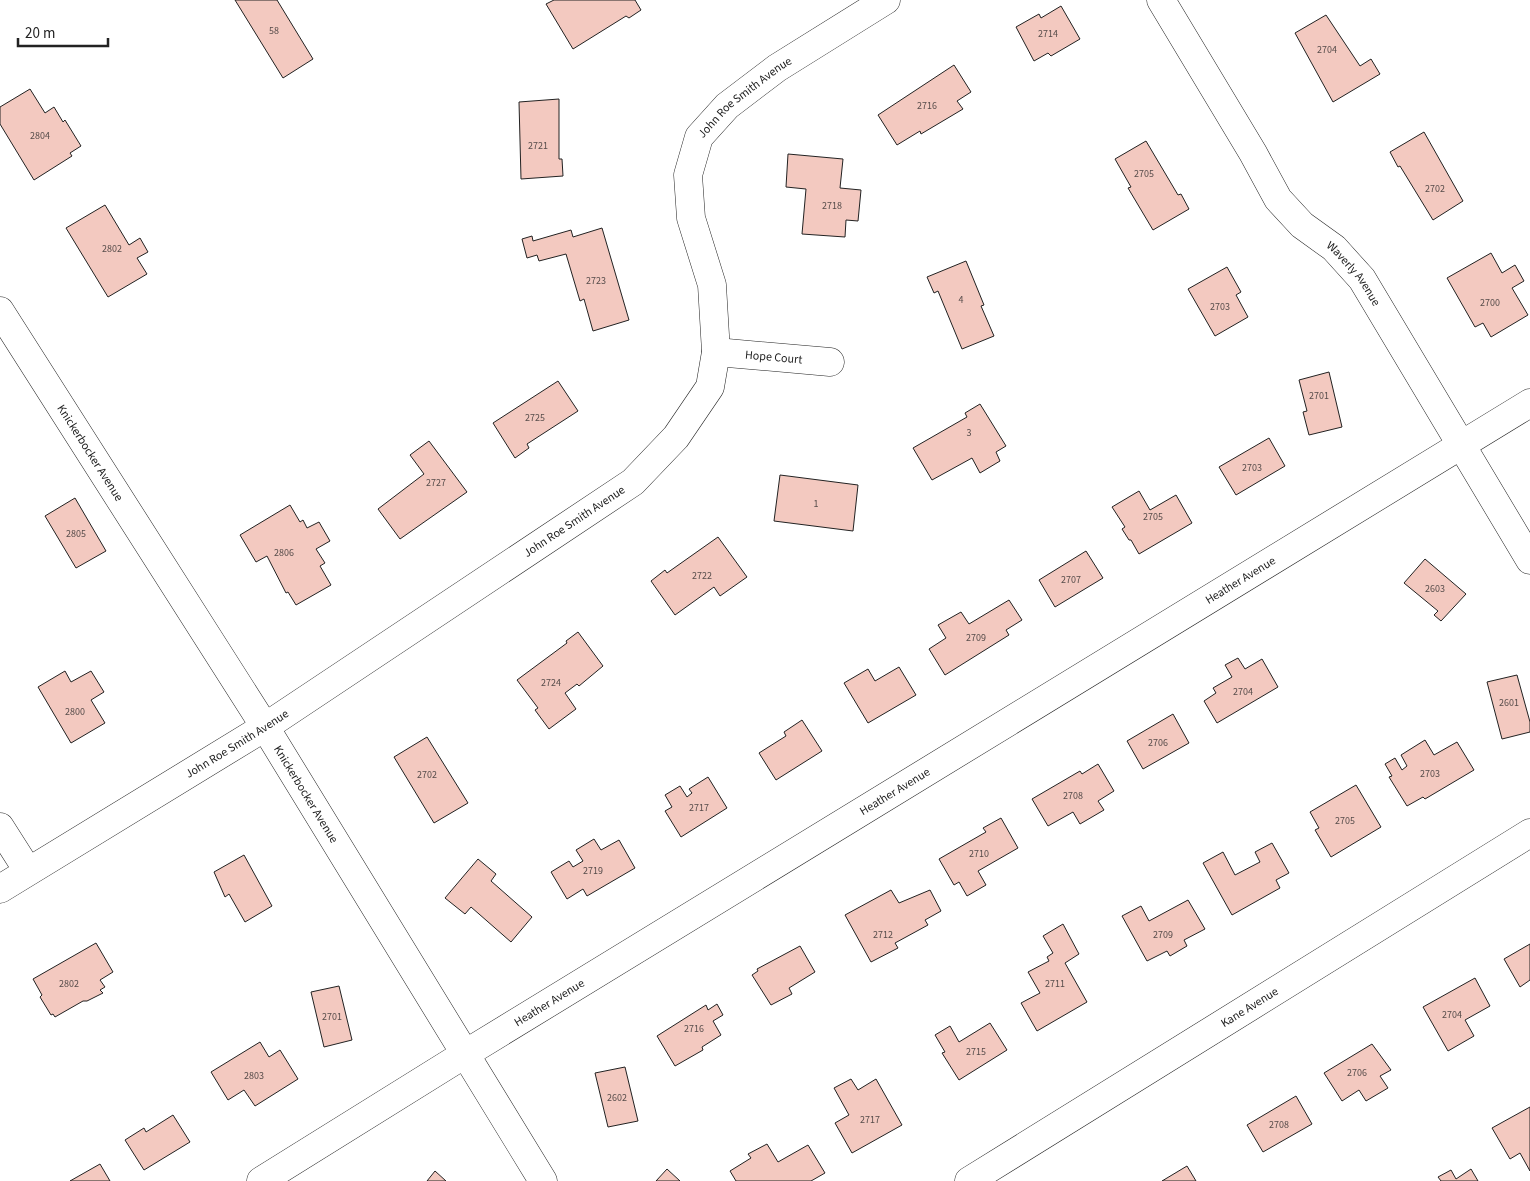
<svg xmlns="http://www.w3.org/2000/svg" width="1530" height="1181" font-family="'Source Sans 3',sans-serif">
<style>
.building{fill:#f3c9c0;stroke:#222}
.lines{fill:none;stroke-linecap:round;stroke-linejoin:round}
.minor-casing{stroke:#222;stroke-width:29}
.minor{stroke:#fff;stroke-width:28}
.labels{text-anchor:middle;stroke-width:4;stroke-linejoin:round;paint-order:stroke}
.number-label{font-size:10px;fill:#564c4a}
.street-label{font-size:12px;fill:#222;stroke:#fff}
</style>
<rect width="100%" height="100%" fill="#fff"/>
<g class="building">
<path d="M 235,0 L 277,0 L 313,59 L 283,78 Z"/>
<path d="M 554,0 L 635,0 L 641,10 L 629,18 L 626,16 L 573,49 L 546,4 Z"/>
<path d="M 1061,6 L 1080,39 L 1051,56 L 1048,53 L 1034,61 L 1016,27 L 1039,14 L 1041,18 Z"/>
<path d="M 1326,15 L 1360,66 L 1371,59 L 1380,74 L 1333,102 L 1295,33 Z"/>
<path d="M 954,65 L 971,92 L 957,101 L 963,109 L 921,134 L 920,131 L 897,145 L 878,115 Z"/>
<path d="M 30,89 L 45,113 L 54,107 L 63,122 L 65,120 L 81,146 L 70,153 L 72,156 L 34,180 L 0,124 L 0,107 Z"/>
<path d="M 559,99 L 559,159 L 562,159 L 563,176 L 521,179 L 519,102 Z"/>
<path d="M 1424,132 L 1463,201 L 1433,220 L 1400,166 L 1398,167 L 1390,152 Z"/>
<path d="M 1146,141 L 1178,195 L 1181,194 L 1189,209 L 1153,230 L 1128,188 L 1131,187 L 1115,159 Z"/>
<path d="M 788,154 L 843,159 L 840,188 L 861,190 L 858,221 L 846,220 L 845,237 L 802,234 L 806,189 L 786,187 Z"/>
<path d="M 105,205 L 129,245 L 140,238 L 148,252 L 137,258 L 147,274 L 108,297 L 66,228 Z"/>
<path d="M 602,228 L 629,320 L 593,331 L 584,299 L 580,301 L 566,254 L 539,261 L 537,255 L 527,258 L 522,239 L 532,236 L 533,241 L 571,230 L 573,237 Z"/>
<path d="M 1491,253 L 1502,273 L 1515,265 L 1524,281 L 1512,288 L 1528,315 L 1491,337 L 1483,323 L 1475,327 L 1447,278 Z"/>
<path d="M 966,261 L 984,305 L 981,306 L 994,336 L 962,349 L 938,291 L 934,293 L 927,277 Z"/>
<path d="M 1227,267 L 1241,292 L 1236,295 L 1248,317 L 1215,336 L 1188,289 Z"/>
<path d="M 1329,372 L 1342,427 L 1309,435 L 1303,412 L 1307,411 L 1299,380 Z"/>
<path d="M 558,381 L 578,411 L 527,444 L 529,448 L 515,458 L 493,423 Z"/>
<path d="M 980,404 L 1006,446 L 996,452 L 1000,461 L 980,473 L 972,458 L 932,480 L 913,448 L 967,417 L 965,413 Z"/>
<path d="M 1269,438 L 1285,466 L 1236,495 L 1219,467 Z"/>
<path d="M 429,441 L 467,492 L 400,539 L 378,509 L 424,474 L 410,455 Z"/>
<path d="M 780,475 L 858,485 L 853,531 L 774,521 Z"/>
<path d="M 1139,491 L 1150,510 L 1176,495 L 1192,523 L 1139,554 L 1131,540 L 1129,540 L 1122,529 L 1125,527 L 1112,507 Z"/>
<path d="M 75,498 L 106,551 L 76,568 L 45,516 Z"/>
<path d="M 290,505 L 300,522 L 303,520 L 307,528 L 319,522 L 330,541 L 316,549 L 325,563 L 320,566 L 331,585 L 296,605 L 288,592 L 286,593 L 267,556 L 256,562 L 240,535 Z"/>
<path d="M 718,537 L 747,577 L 720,596 L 714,587 L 675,615 L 651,581 L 665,570 L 667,573 Z"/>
<path d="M 1086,551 L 1103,578 L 1055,607 L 1039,580 Z"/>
<path d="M 1425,559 L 1466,594 L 1441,621 L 1434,615 L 1438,611 L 1404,583 Z"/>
<path d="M 1009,600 L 1022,620 L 1006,630 L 1009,635 L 945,675 L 929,649 L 946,638 L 938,625 L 961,612 L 969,624 Z"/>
<path d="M 578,632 L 603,666 L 579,686 L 577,684 L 565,693 L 576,709 L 549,729 L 535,710 L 538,708 L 517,680 L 567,643 L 566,641 Z"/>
<path d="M 1238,658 L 1245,669 L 1262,659 L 1278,687 L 1217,723 L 1204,701 L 1216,693 L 1213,688 L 1232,677 L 1225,665 Z"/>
<path d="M 899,667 L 916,695 L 868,723 L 844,683 L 868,669 L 875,681 Z"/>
<path d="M 65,671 L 71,682 L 91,671 L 104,692 L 91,700 L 105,723 L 71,743 L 38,687 Z"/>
<path d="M 1517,675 L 1530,722 L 1530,732 L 1502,739 L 1487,682 Z"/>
<path d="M 1173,714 L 1189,743 L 1143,769 L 1127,741 Z"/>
<path d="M 802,720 L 822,751 L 776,780 L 759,753 L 786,736 L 784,732 Z"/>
<path d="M 427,737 L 468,803 L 434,823 L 394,757 Z"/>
<path d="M 1425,740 L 1434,755 L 1457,742 L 1474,770 L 1425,799 L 1423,797 L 1407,806 L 1389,777 L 1392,776 L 1385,764 L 1395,758 L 1402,770 L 1407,766 L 1401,755 Z"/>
<path d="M 1098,764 L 1114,791 L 1098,801 L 1104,810 L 1080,824 L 1073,812 L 1048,826 L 1032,799 L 1080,771 L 1082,774 Z"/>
<path d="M 708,777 L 727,808 L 681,837 L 665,811 L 672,807 L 665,795 L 680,786 L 687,797 L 692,793 L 689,789 Z"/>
<path d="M 1356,785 L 1381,827 L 1331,857 L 1315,830 L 1319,828 L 1310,812 Z"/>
<path d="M 1001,818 L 1018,848 L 978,871 L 986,885 L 967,896 L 959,882 L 954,885 L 939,859 L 986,832 L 983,828 Z"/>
<path d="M 594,839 L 601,850 L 619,840 L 635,868 L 587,896 L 583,889 L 567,899 L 551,872 L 569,861 L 573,867 L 583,861 L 576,850 Z"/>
<path d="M 1272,843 L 1289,873 L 1276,880 L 1280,888 L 1232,915 L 1203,863 L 1223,852 L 1235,875 L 1260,862 L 1255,852 Z"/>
<path d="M 244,855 L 272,906 L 245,922 L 229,894 L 225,897 L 214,872 Z"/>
<path d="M 478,859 L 496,874 L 491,881 L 532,917 L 511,942 L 471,907 L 465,914 L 445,898 Z"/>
<path d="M 891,890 L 899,903 L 930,890 L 941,911 L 925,920 L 928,925 L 895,943 L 898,948 L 871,962 L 845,915 Z"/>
<path d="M 1188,900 L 1205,929 L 1184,940 L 1187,946 L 1170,956 L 1167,951 L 1147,961 L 1122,916 L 1141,906 L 1149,921 Z"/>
<path d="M 1063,924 L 1079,954 L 1065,963 L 1087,1002 L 1037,1031 L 1021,1003 L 1040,993 L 1028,972 L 1049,961 L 1047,957 L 1053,953 L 1043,936 Z"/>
<path d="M 96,943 L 113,972 L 100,980 L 105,987 L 100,990 L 103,993 L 87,1001 L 83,1001 L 55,1017 L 53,1014 L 51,1015 L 40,997 L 42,995 L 33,979 Z"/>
<path d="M 1530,944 L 1530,980 L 1520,987 L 1504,959 Z"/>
<path d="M 800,946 L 815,972 L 789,988 L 792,994 L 771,1005 L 752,975 L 758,971 L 757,969 Z"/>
<path d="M 1475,978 L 1490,1006 L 1465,1020 L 1474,1036 L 1448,1051 L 1423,1007 Z"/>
<path d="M 339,986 L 352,1040 L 324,1047 L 311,992 Z"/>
<path d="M 717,1004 L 723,1015 L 713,1021 L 721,1035 L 702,1047 L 703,1050 L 675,1066 L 657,1036 L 706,1005 L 708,1010 Z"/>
<path d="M 990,1023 L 1007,1050 L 959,1080 L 942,1053 L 945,1052 L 935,1035 L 950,1026 L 959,1042 Z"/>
<path d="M 260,1042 L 269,1057 L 280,1050 L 298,1079 L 255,1106 L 244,1090 L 228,1100 L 211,1072 Z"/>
<path d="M 1372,1044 L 1391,1070 L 1380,1076 L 1388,1088 L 1366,1101 L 1359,1090 L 1342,1101 L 1324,1073 Z"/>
<path d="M 625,1067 L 638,1121 L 608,1127 L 595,1073 Z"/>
<path d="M 851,1079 L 858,1090 L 876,1079 L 902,1125 L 852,1153 L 835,1123 L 849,1115 L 834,1088 Z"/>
<path d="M 1296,1096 L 1312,1124 L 1263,1152 L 1247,1125 Z"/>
<path d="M 1530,1107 L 1530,1171 L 1520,1153 L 1510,1159 L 1492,1128 Z"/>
<path d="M 173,1115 L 190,1142 L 144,1170 L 125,1140 L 144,1128 L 146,1132 Z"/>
<path d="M 767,1144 L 778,1162 L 808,1145 L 825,1173 L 811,1181 L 736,1181 L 730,1171 L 751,1158 L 748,1154 Z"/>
<path d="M 100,1164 L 110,1181 L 70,1181 Z"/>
<path d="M 1187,1166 L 1196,1181 L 1162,1181 Z"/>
<path d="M 667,1169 L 680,1181 L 656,1181 Z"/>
<path d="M 1471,1169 L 1478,1181 L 1441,1181 L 1438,1177 L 1451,1170 L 1456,1179 Z"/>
<path d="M 435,1171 L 446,1181 L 427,1181 Z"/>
</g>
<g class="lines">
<defs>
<g id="minor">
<path id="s1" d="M 1161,0 L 1253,153 L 1278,199 L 1302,225 L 1334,248 L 1362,279 L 1530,560"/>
<path id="s2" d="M 0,311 L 265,727 L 543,1181"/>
<path id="s3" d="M 716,352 L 830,362"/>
<path d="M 0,827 L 28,871"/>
<path id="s4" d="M 0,889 L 265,727 L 633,482 L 676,437 L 710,387 L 716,352 L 712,285 L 691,218 L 688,175 L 699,137 L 727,106 L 777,68 L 886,0"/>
<path id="s5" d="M 261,1181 L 465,1054 L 1530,403"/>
<path id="s6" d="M 969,1181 L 1530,833"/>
</g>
</defs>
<use href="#minor" class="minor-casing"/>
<use href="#minor" class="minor"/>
</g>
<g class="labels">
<g class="number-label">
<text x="274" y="34">58</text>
<text x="1048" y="37">2714</text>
<text x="1327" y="53">2704</text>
<text x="927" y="109">2716</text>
<text x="40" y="139">2804</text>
<text x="538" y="149">2721</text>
<text x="1144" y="177">2705</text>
<text x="1435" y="192">2702</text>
<text x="832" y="209">2718</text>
<text x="112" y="252">2802</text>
<text x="596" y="284">2723</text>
<text x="961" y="303">4</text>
<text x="1490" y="306">2700</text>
<text x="1220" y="310">2703</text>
<text x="1319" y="399">2701</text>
<text x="535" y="421">2725</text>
<text x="969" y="436">3</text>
<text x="1252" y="471">2703</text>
<text x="436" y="486">2727</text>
<text x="816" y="507">1</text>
<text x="1153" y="520">2705</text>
<text x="76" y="537">2805</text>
<text x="284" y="556">2806</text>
<text x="702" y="579">2722</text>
<text x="1071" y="583">2707</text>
<text x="1435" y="592">2603</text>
<text x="976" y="641">2709</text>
<text x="551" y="686">2724</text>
<text x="1243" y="695">2704</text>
<text x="1509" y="706">2601</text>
<text x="75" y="715">2800</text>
<text x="1158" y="746">2706</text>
<text x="1430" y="777">2703</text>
<text x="427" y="778">2702</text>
<text x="1073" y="799">2708</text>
<text x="699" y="811">2717</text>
<text x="1345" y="824">2705</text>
<text x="979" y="857">2710</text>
<text x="593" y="874">2719</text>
<text x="883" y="938">2712</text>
<text x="1163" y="938">2709</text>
<text x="69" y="987">2802</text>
<text x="1055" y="987">2711</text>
<text x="1452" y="1018">2704</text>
<text x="332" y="1020">2701</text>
<text x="694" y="1032">2716</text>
<text x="976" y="1055">2715</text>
<text x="1357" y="1076">2706</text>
<text x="254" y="1079">2803</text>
<text x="617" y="1101">2602</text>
<text x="870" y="1123">2717</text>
<text x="1279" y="1128">2708</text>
</g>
<g class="street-label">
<text dy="4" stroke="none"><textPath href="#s4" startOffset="1192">John Roe Smith Avenue</textPath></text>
<text dy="4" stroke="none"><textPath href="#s1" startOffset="338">Waverly Avenue</textPath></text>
<text dy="4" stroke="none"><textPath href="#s3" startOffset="58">Hope Court</textPath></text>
<text dy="4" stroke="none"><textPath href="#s2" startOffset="168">Knickerbocker Avenue</textPath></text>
<text dy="4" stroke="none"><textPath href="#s4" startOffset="682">John Roe Smith Avenue</textPath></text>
<text dy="4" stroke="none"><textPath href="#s5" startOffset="1149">Heather Avenue</textPath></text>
<text dy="4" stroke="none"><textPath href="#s4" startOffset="278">John Roe Smith Avenue</textPath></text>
<text dy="4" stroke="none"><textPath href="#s5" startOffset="744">Heather Avenue</textPath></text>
<text dy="4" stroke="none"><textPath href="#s2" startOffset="572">Knickerbocker Avenue</textPath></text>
<text dy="4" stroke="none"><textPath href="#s5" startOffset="339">Heather Avenue</textPath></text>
<text dy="4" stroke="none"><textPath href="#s6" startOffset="330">Kane Avenue</textPath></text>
</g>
</g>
<path d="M18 38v8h90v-8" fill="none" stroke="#222222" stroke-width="2.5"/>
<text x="25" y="38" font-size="15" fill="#222222" stroke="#ffffff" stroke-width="4" paint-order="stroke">20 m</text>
</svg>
